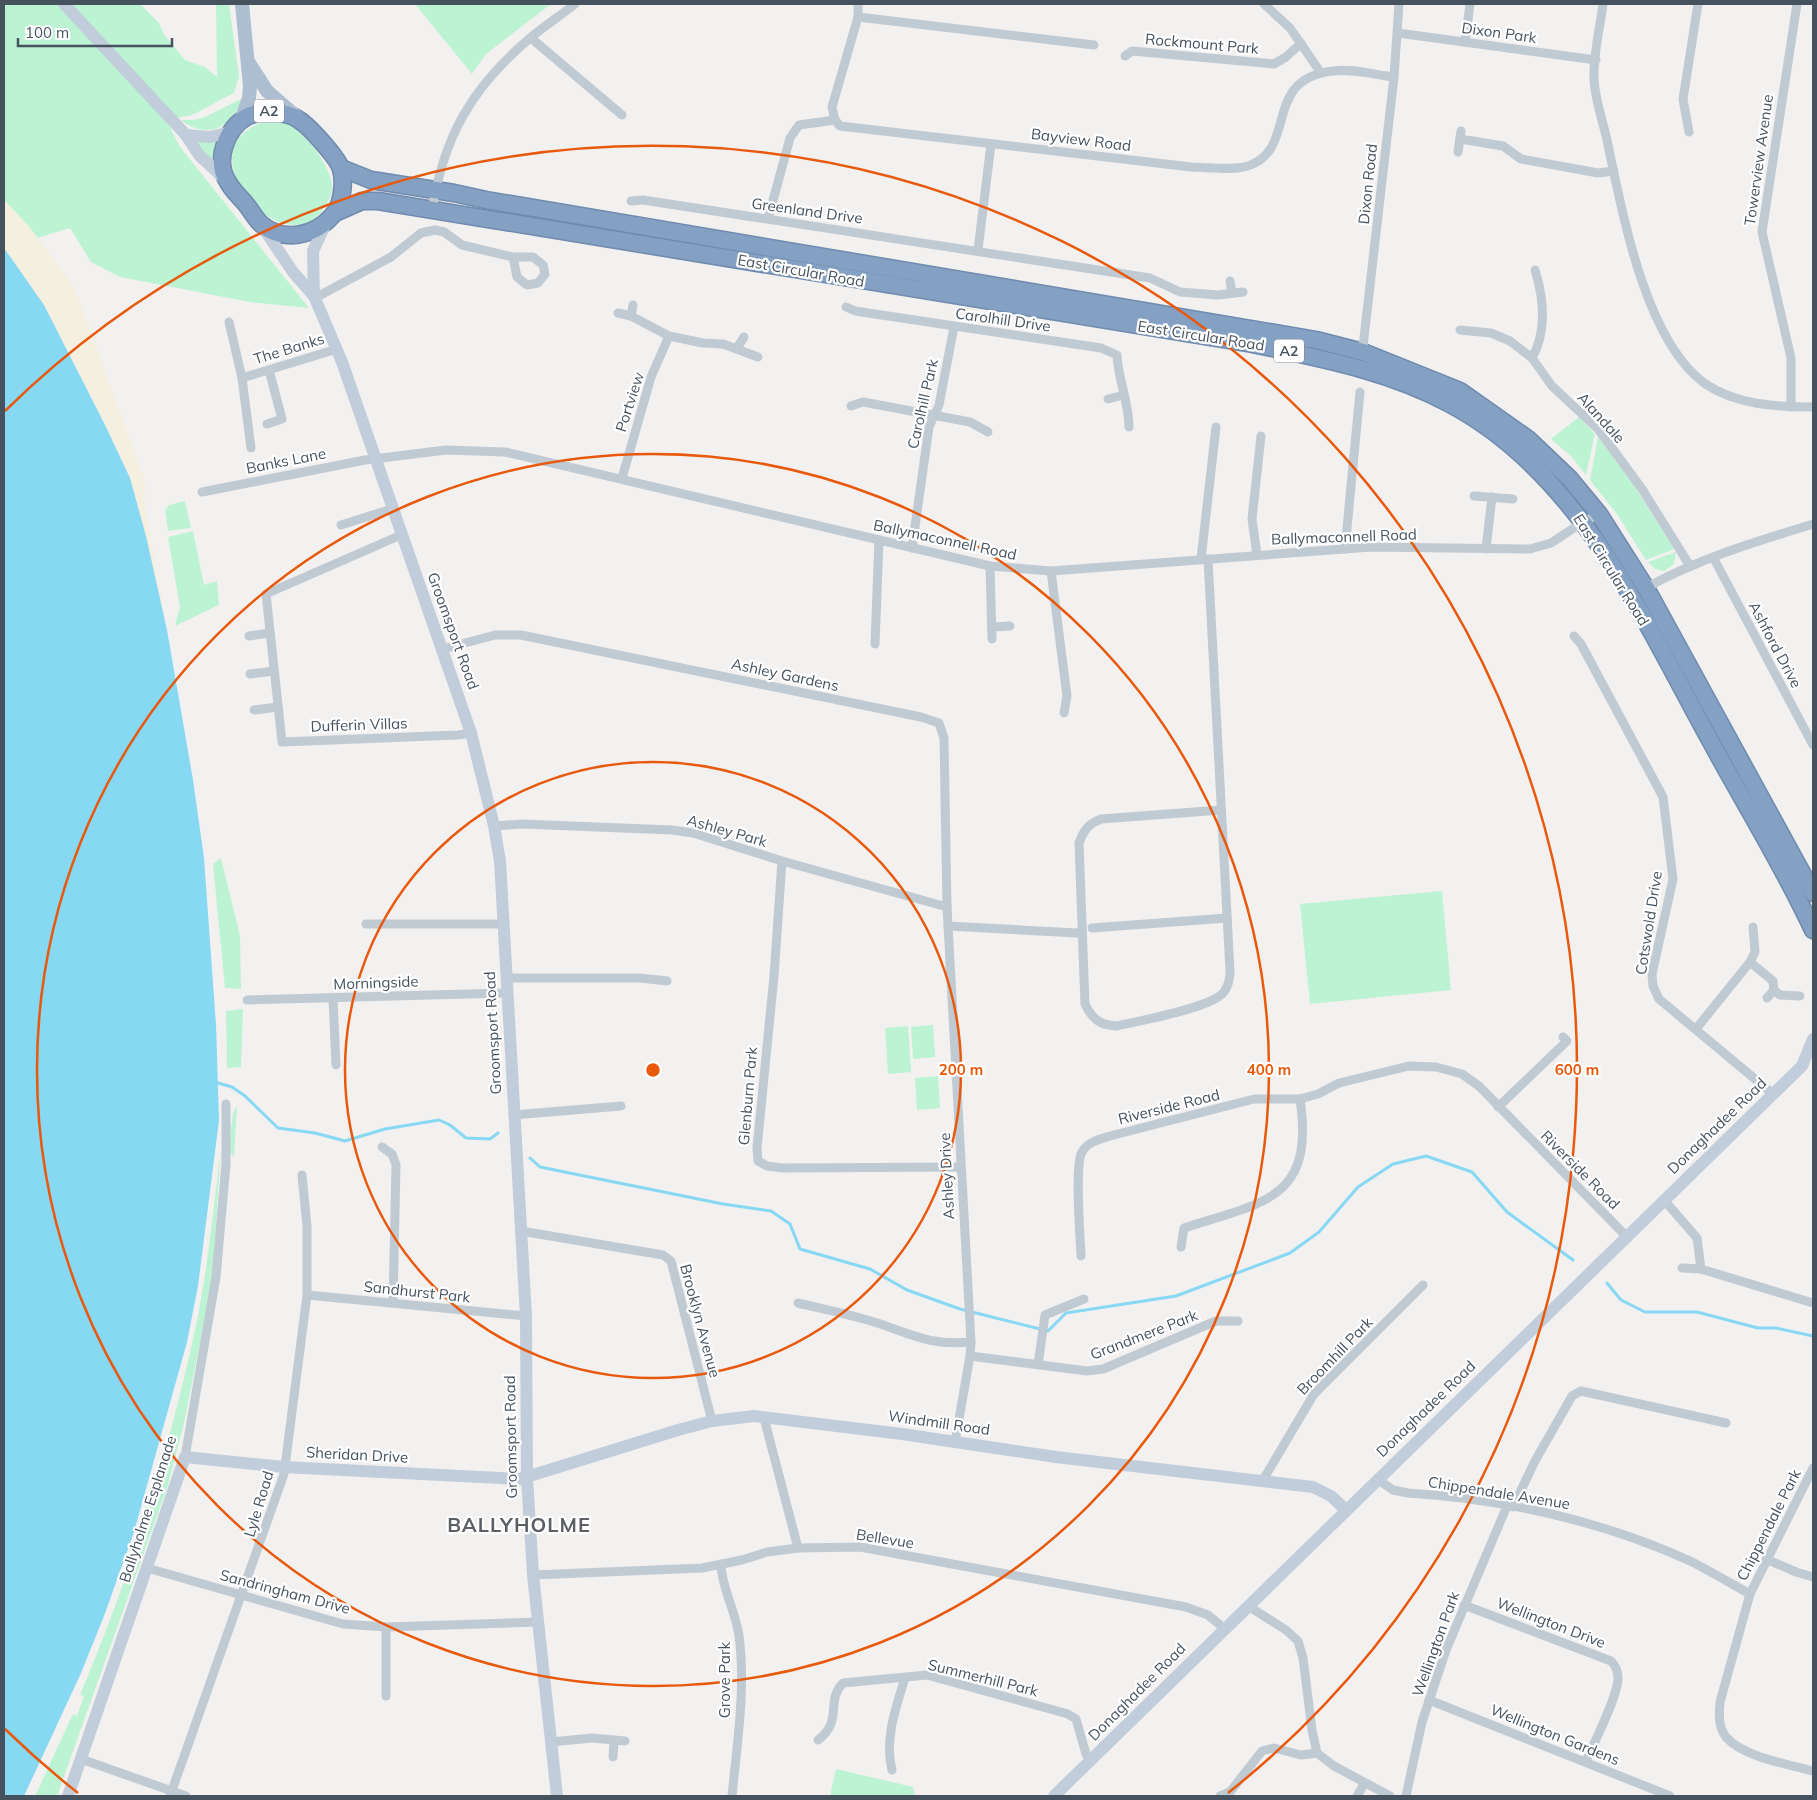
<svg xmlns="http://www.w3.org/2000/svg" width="1817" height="1800" font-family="Mulish,sans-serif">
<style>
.green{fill:#bcf3d3}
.sand{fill:#f5efe0}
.water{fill:#86d8f3}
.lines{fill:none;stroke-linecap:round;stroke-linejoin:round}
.stream{stroke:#86d8f3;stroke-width:3}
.highway-casing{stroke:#6f8bae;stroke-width:19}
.street{stroke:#c0cad3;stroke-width:9}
.secondary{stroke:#c1cdda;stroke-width:12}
.primary{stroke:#aebed1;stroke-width:14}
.highway{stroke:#84a0c2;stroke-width:16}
.ring{fill:none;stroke:#e8590c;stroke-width:2.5}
.labels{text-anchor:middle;stroke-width:4.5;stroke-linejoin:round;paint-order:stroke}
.shield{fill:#fff;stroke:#7e878f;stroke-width:1}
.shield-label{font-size:14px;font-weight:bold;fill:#46535f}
.street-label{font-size:15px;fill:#46535f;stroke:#fff}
.district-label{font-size:20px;font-weight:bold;letter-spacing:1px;fill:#5c6066;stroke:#fff}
.centre{fill:#e8590c;stroke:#fff;stroke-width:2.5}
.ring-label{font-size:15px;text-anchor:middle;font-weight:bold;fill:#e8590c;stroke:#fff;stroke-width:4.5;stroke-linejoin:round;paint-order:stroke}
</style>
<rect width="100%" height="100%" fill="#f3f0f0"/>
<g class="green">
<path d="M 4,4 L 140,4 L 159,23 L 165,36 L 185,60 L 205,67 L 217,77 L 216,4 L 229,4 L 239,76 L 234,93 L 192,115 L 166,120 L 180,147 L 309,308 L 250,302 L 120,277 L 91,262 L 70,228 L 37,238 L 4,200 Z"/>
<path d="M 415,4 L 551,4 L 486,54 L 472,74 Z"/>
<path d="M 241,99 C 241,106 236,111 232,116 C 219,135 197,133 181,120 L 193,120 L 205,117 Z"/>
<path d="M 267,121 C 272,121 277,120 282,121 C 301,127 331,165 332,185 C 332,196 327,204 321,212 C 278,264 180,145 267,121 Z"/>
<path d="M 198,140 L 216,140 L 214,157 L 210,160 L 196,145 Z"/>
<path d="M 1579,417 L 1595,434 L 1586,475 L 1571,456 L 1551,439 Z"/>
<path d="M 1598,437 L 1632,483 L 1674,549 L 1646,560 L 1617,514 L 1590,480 Z"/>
<path d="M 185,501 L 191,528 L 168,531 L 165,510 L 169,505 Z"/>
<path d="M 193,531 L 204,585 L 217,581 L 219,605 L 175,626 L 180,607 L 168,537 Z"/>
<path d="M 1676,552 L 1674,564 L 1664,571 L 1655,569 L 1648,562 Z"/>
<path d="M 221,858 L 240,936 L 241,989 L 225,988 L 213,864 Z"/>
<path d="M 1442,891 L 1451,990 L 1310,1004 L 1300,904 Z"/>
<path d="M 243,1009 L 241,1067 L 227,1068 L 226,1011 Z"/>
<path d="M 933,1025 L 935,1057 L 913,1059 L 911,1027 Z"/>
<path d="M 908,1026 L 911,1072 L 888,1074 L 885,1028 Z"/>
<path d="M 938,1076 L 940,1108 L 917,1110 L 915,1078 Z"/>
<path d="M 237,1106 L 234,1157 L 228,1150 L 233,1113 Z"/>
<path d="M 221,1149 L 212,1282 L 184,1423 L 168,1485 L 57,1796 L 35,1796 L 73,1714 L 77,1716 L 84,1696 L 80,1695 C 130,1577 168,1454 195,1330 C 208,1270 213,1209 221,1149 Z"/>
<path d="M 836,1769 L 913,1787 L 915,1796 L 830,1796 Z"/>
</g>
<path class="sand" d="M 4,200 L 28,225 L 75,288 L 145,481 L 144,499 L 167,630 L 105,425 L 44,305 L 4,248 Z"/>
<path class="water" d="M 4,248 L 44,305 L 105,425 L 130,478 L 146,536 L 167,630 L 193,780 L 204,858 L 216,1025 L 219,1120 L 198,1286 L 187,1342 L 134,1532 L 104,1616 L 81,1673 L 24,1796 L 4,1796 Z"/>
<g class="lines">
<g class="stream">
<path d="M 218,1083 L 232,1087 L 245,1096 L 278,1128 L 315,1133 L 345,1141 L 385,1129 L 439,1120 L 450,1125 L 466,1138 L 490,1139 L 498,1133"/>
<path d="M 530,1158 L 540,1167 L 723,1204 L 771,1211 L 790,1224 L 800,1249 L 870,1269 L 907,1290 L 960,1309 L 1048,1331 L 1066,1313 L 1176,1296 L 1290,1253 L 1319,1232 L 1358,1187 L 1393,1164 L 1426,1156 L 1472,1172 L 1507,1212 L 1573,1260"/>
<path d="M 1607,1283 L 1621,1300 L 1645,1312 L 1697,1312 L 1758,1328 L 1776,1328 L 1813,1336"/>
</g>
<defs>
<g id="highway">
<path d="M 267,111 C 278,113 290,113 299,120 C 309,126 338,158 341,169 C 345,183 342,206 332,216 C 314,236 284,243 261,224 C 255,218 250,209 245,203 C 239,196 232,190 228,182 C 214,161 226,128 248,116 C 253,114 261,113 267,111 Z"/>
<path d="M 341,168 L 371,180 L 454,193 L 486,200 L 1316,340 L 1363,352 L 1460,391 L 1528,439 L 1570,479 L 1599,514 L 1646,588 L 1813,893"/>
<path d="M 337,212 L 362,201 L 378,201 L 1248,343 C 1318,358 1387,370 1450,404 C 1581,474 1642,617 1710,740 C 1744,803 1783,865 1813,930"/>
</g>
</defs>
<use href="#highway" class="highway-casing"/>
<g class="street">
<path d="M 858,4 L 858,17 L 832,107 L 835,120 L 840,126 L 1191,167 C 1208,167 1231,171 1248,166 C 1299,149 1261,79 1333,71 C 1352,68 1375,75 1394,77"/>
<path d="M 1264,4 L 1290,28 L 1321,73"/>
<path d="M 1603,4 C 1600,28 1593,55 1594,79 C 1595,101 1604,124 1608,145 C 1623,215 1645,339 1704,383 C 1736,405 1776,407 1813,407"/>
<path d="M 858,17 L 1094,45"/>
<path d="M 1398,33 L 1596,60"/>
<path d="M 531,38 L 622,115"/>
<path d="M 1465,42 L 1470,4"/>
<path d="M 1125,56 L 1132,51 L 1274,64 L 1286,57 L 1301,43"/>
<path d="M 1689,132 L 1683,99 L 1698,4"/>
<path d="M 1460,139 L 1503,146 L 1521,159 L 1598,173 L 1614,171"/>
<path d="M 1458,152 L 1461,131"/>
<path d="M 631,201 L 643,200 L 1150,278 L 1180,292 L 1218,295 L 1243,292"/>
<path d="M 432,210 C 444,136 472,87 529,39 C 544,26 560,16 575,4"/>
<path d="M 768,219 L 790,138 L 799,125 L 835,120"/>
<path d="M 978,250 L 991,144"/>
<path d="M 1230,281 L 1232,293"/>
<path d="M 315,298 L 391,257 L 421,233 L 435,230 L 444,232 L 462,245 L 513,257 L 533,257 L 543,265 L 545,274 L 538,283 L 527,285 L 517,277 L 513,257"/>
<path d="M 846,307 L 855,311 L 1101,348 L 1117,355 C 1118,380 1129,402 1129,427"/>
<path d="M 618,313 L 631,316 L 669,336 L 703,343 L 723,344 L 758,357"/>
<path d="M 631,316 L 633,305"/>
<path d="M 229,322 L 242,378 L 251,448"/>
<path d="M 1460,330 L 1491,333 L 1510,341 L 1532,358 L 1552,386 L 1598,429 L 1642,489 L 1690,566"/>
<path d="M 737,348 L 744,337"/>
<path d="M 1362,355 L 1394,77 L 1399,4"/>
<path d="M 1532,358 C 1547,331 1544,299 1535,270"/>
<path d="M 242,378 L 337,349"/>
<path d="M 1108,399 L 1124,395"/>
<path d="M 851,406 L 863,402 L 970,422 L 988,432"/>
<path d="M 1791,407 L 1791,358 L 1762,232 L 1797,4"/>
<path d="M 267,424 L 282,419 L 269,370"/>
<path d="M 622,478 L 651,377 L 669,336"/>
<path d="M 202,492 L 365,460 L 446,450 L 505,452 L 990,566 L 1051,571 L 1371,547 L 1530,549 L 1551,543 L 1583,522 L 1599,514"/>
<path d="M 1474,496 L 1513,499"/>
<path d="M 341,525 L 392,509"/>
<path d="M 401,535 L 266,594 L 282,742 L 458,735 L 471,733"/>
<path d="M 912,548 L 929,427 L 939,405 L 954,327"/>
<path d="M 1345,549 L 1360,392"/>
<path d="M 1486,549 L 1492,497"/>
<path d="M 1257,555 L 1252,519 L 1261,436"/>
<path d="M 1713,557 L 1813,745"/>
<path d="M 1201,559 L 1216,427"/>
<path d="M 1208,559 L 1230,971 C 1230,979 1229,986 1223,993 C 1210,1008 1139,1021 1116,1026 C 1100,1025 1092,1019 1085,1004 L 1079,843 C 1084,830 1088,824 1101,819 L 1221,810"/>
<path d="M 990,566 L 992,639"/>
<path d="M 1051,571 L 1067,696 L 1064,713"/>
<path d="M 1644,589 C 1697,559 1755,542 1813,524"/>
<path d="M 992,627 L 1010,626"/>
<path d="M 249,636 L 270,633"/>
<path d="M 1574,636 L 1581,644 L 1663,797 L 1673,879 L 1652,974 L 1653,986 L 1659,999 L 1773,1094"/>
<path d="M 875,644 L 879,540"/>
<path d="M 443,649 L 495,635 L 521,635 L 921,717 L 939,723 L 944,738 L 947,907 L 971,1342 L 970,1356 L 955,1442"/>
<path d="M 250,674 L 274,671"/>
<path d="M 254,710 L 278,707"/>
<path d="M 494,826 L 522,824 L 672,830 L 693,833 L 782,861 L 947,907"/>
<path d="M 782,861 L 774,976 L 757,1148 L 758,1161 L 767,1166 L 783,1168 L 960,1167"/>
<path d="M 366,924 L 503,924"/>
<path d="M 948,926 L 1077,933 L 1082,931"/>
<path d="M 1092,928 L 1227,918"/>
<path d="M 1750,962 L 1773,981 L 1774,990 L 1780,995 L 1800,996"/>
<path d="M 506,978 L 640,978 L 667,981"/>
<path d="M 1767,998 L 1774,990"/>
<path d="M 333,999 L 336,1065"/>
<path d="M 247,1000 L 506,993"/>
<path d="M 1696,1029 L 1750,962 L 1755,952 L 1753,927"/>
<path d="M 1498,1107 L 1567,1041 L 1563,1037"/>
<path d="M 513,1115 L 621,1106"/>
<path d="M 382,1147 L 392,1154 L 396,1165 L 393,1303"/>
<path d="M 1664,1200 L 1697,1238 L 1701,1269 L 1813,1303"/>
<path d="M 521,1231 L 663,1255 L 671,1261 L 712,1421"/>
<path d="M 1181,1247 L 1184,1228 C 1264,1202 1315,1200 1300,1099"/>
<path d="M 1081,1256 C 1080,1234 1075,1171 1081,1154 C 1086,1142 1100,1139 1110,1136 L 1254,1099 L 1300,1099 L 1318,1094 L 1339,1083 L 1409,1066 L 1436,1067 L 1462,1074 L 1479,1086 L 1627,1237"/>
<path d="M 1682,1268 L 1701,1269"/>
<path d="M 307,1295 L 526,1316"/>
<path d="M 798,1303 C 823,1309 849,1314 874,1322 C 912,1334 928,1346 971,1342"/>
<path d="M 970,1356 L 1087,1371 L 1103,1369 L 1216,1321 L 1238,1321"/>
<path d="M 1038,1365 L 1045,1315 L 1084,1299"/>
<path d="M 764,1418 L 798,1548"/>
<path d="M 185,1457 L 216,1277 L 226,1164 L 226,1104"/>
<path d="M 1377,1479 L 1393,1490 L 1408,1493 C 1504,1499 1603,1521 1690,1561 C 1710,1571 1730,1583 1750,1594 L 1720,1702 C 1719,1714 1718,1727 1726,1737 C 1743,1757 1788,1764 1813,1771"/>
<path d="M 1263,1480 L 1314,1394 L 1423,1285"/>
<path d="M 1513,1507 L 1535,1461 L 1572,1396 L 1581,1391 L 1726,1423"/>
<path d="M 1766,1559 L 1796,1572 L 1813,1577"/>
<path d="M 721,1565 C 722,1589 736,1612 739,1636 C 746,1688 737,1744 732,1796"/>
<path d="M 147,1568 L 343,1624 L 386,1627 L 537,1622"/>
<path d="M 533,1575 L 702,1568 L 742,1560 L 767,1552 L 798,1548 L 860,1547 L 1186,1607 L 1208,1615 L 1225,1629"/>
<path d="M 1750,1594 L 1813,1468"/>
<path d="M 1464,1605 L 1611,1661 C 1615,1665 1618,1672 1618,1678 C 1618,1696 1594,1743 1586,1761"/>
<path d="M 1248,1606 L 1286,1630 L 1298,1641 L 1303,1658 L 1312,1730 L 1317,1753 L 1334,1766 L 1390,1796"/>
<path d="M 386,1696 L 386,1627"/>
<path d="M 1429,1700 L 1670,1796"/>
<path d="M 818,1740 C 844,1720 825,1701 843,1683 L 927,1675 L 1068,1714 L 1076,1719 L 1086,1754 L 1091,1760"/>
<path d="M 551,1742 L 592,1738 L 625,1741"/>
<path d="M 613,1757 L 614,1740"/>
<path d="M 81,1759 L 186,1796"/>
<path d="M 892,1770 C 884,1740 896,1707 905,1678"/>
<path d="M 170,1796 L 284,1474 L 307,1295 L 307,1226 L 302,1175"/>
<path d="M 1220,1796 L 1230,1792 L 1262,1751 L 1274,1748 L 1301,1755 L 1317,1753"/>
<path d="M 1357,1796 L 1364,1784"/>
<path d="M 1406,1796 L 1422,1722 L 1446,1650 L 1507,1506"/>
</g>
<g class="secondary">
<path d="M 64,4 L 186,135 L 199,155 L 227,181"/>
<path d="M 186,135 L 210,137 L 231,132"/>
<path d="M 262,226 L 293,272 L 314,296 L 342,362 L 471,733 L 494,826 L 500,861 L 526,1316 L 527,1478 L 533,1575 L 557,1796"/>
<path d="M 314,296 L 313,251 L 326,223"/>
<path d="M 68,1796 L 185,1457 L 284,1467 L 520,1479 L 678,1430 L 712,1421 L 754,1416 L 902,1434 L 1056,1457 L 1313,1487 L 1331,1496 L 1346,1510"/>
<path d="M 1054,1796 L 1802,1066 L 1813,1039"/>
</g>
<g class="primary">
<path d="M 249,63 L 267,91 L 298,118"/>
<path d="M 240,123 L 249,98 L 250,86 L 242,4"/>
</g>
<use href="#highway" class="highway"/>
</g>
<g class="ring">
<circle cx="653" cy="1070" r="308"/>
<circle cx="653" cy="1070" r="616"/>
<path d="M78 1793A924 924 0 0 1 5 1729M5 411A924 924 0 1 1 1228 1793"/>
</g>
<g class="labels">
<g class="shield">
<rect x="254" y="99.5" width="30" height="23" rx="4"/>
<rect x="1274" y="339.5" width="30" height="23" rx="4"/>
</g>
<g class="shield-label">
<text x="269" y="116">A2</text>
<text x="1289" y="356">A2</text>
</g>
<g class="street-label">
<text transform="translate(1499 33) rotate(8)" y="5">Dixon Park</text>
<text transform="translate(1202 44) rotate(5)" y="5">Rockmount Park</text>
<text transform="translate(1081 140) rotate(7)" y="5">Bayview Road</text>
<text transform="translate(1759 160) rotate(-82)" y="5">Towerview Avenue</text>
<text transform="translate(1368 184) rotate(-84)" y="5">Dixon Road</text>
<text transform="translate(807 211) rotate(8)" y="5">Greenland Drive</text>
<text transform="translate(801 271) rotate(10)" y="5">East Circular Road</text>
<text transform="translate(1003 320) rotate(8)" y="5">Carolhill Drive</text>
<text transform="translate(1201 336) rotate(9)" y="5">East Circular Road</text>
<text transform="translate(289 349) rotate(-17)" y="5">The Banks</text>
<text transform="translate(630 402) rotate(-72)" y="5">Portview</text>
<text transform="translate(923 404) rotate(-77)" y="5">Carolhill Park</text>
<text transform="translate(1601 418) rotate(48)" y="5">Alandale</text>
<text transform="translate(286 461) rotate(-11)" y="5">Banks Lane</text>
<text transform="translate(1344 537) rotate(-2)" y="5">Ballymaconnell Road</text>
<text transform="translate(945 540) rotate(12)" y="5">Ballymaconnell Road</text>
<text transform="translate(1611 570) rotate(58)" y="5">East Circular Road</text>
<text transform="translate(453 631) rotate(70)" y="5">Groomsport Road</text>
<text transform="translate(1775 645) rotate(62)" y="5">Ashford Drive</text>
<text transform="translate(785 675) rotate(12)" y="5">Ashley Gardens</text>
<text transform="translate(359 725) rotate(-2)" y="5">Dufferin Villas</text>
<text transform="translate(727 831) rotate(16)" y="5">Ashley Park</text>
<text transform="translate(1649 923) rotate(-81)" y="5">Cotswold Drive</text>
<text transform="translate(376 983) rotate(-2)" y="5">Morningside</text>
<text transform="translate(493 1033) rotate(-93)" y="5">Groomsport Road</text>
<text transform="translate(748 1096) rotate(-85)" y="5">Glenburn Park</text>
<text transform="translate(1169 1107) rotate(-14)" y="5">Riverside Road</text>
<text transform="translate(1717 1126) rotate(-44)" y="5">Donaghadee Road</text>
<text transform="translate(1580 1170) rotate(45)" y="5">Riverside Road</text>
<text transform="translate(947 1176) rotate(-93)" y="5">Ashley Drive</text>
<text transform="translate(417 1292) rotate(6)" y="5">Sandhurst Park</text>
<text transform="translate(700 1321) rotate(75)" y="5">Brooklyn Avenue</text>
<text transform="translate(1144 1335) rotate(-21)" y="5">Grandmere Park</text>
<text transform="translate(1335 1356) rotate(-46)" y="5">Broomhill Park</text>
<text transform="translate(1426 1409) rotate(-44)" y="5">Donaghadee Road</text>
<text transform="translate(939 1423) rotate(8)" y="5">Windmill Road</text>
<text transform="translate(511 1437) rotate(-91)" y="5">Groomsport Road</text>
<text transform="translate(357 1455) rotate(3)" y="5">Sheridan Drive</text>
<text transform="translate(1499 1493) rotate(9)" y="5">Chippendale Avenue</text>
<text transform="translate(259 1504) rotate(-73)" y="5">Lyle Road</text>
<text transform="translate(148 1509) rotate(-72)" y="5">Ballyholme Esplanade</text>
<text transform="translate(1769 1525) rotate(-63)" y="5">Chippendale Park</text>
<text transform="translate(885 1539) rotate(9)" y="5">Bellevue</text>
<text transform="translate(285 1592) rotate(15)" y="5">Sandringham Drive</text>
<text transform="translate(1551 1623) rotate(21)" y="5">Wellington Drive</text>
<text transform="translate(1436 1644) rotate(-70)" y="5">Wellington Park</text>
<text transform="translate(983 1678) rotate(14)" y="5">Summerhill Park</text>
<text transform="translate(725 1680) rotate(-90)" y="5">Grove Park</text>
<text transform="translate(1137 1692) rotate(-45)" y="5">Donaghadee Road</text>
<text transform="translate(1555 1735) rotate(22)" y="5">Wellington Gardens</text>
</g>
<g class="district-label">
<text x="519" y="1532">BALLYHOLME</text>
</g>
</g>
<circle cx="653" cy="1070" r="8" class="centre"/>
<g class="ring-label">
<text x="961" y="1075">200 m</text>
<text x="1269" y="1075">400 m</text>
<text x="1577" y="1075">600 m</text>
</g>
<rect width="1817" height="1800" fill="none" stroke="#46535f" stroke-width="10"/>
<path d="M18 38v8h154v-8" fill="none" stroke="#46535f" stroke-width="2.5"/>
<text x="25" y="38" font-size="15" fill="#46535f" stroke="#ffffff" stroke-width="4" paint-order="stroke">100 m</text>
</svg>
